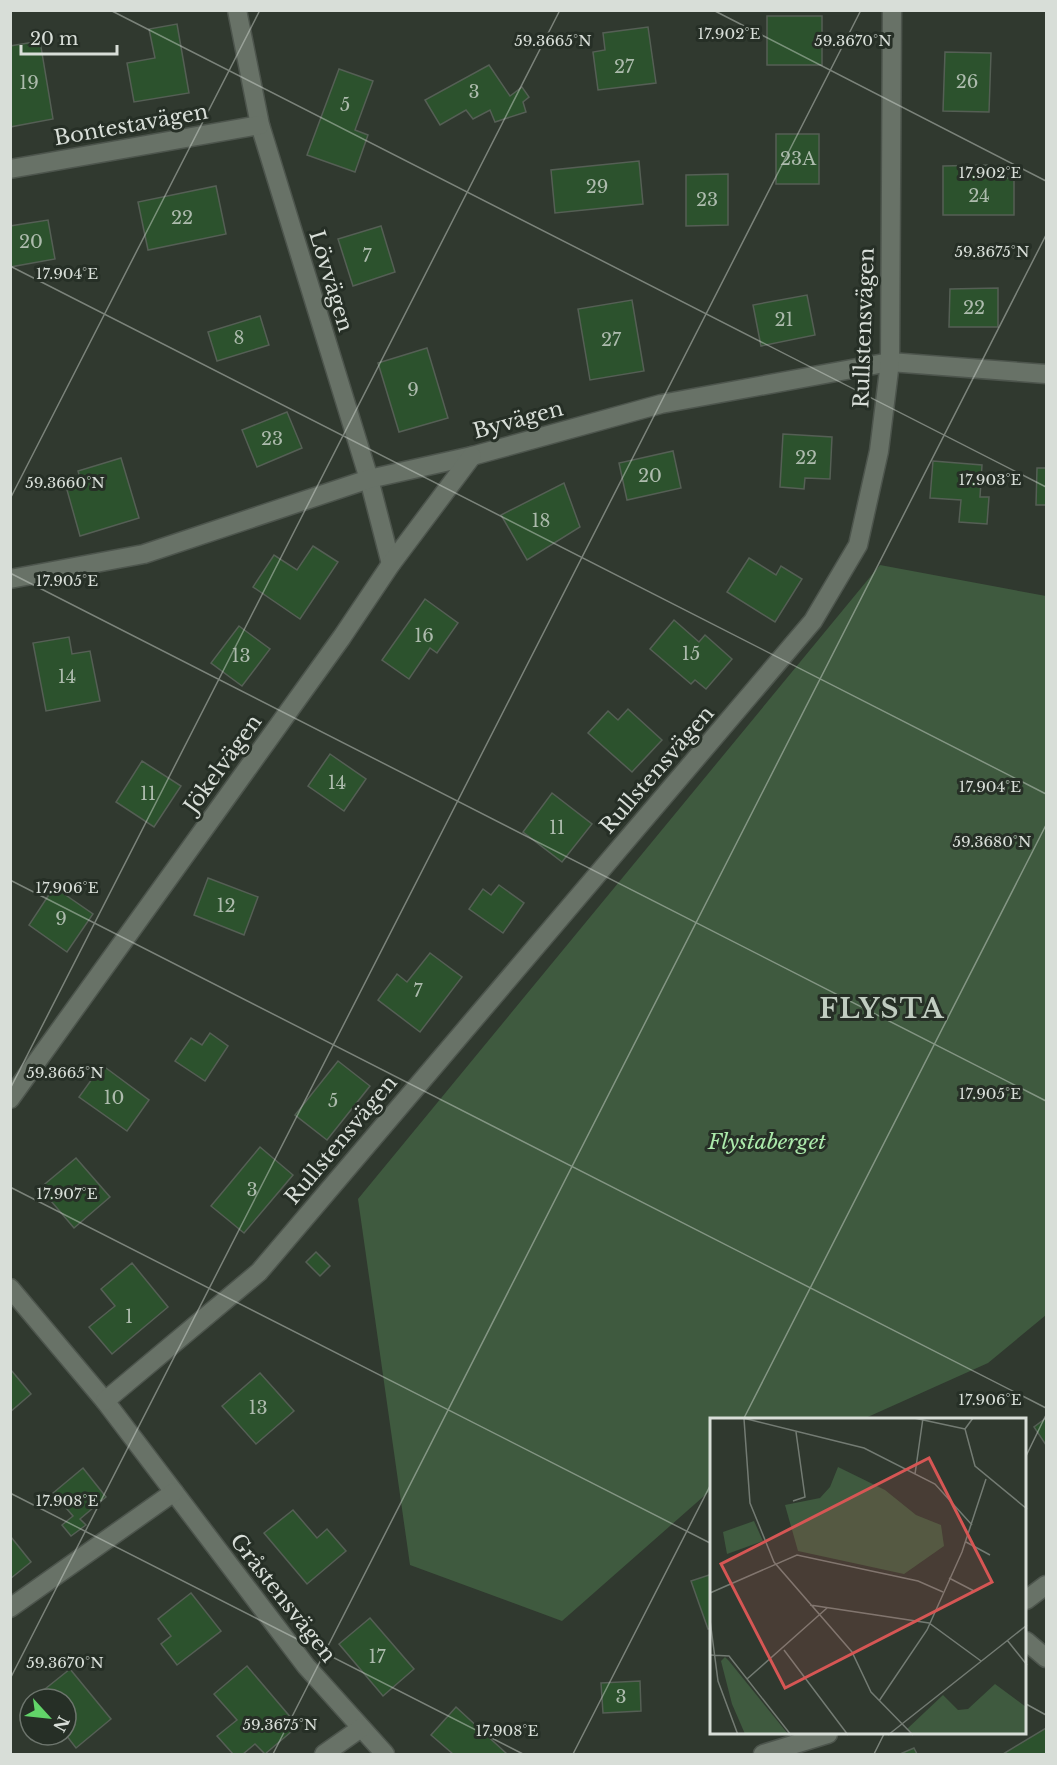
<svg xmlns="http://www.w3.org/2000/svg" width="1057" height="1765" font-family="'Libre Baskerville',serif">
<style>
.green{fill:#3f5a3f}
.building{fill:#2c522d;stroke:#555f55;stroke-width:1.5}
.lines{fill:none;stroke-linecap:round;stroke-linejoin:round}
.street-casing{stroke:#4d554d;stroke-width:21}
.street{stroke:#687267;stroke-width:18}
.ticks{fill:none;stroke:#d8ded8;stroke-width:1.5;stroke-opacity:0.45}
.labels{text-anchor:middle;stroke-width:6;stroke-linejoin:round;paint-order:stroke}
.number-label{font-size:18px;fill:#adbbad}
.street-label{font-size:21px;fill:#d8ded8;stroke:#262f26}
.park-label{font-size:21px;font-style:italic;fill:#abe9ab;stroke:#262f26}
.district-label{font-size:27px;font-weight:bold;letter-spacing:1.5px;fill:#c0ccc0;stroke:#262f26}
.inset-road{fill:none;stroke:#737b73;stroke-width:1.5}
.view{fill:#d65654;fill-opacity:0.15;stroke:#d65654;stroke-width:3}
.inset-edge{fill:none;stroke:#d8ded8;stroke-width:3}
.ticks-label{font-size:15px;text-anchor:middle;fill:#d8ded8;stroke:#262f26;stroke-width:6;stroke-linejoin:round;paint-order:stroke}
</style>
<rect width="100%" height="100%" fill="#30392f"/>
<path class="green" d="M 880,565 L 1046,596 L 1046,1315 L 988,1363 L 861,1420 L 712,1420 L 712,1489 L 562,1621 L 410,1565 L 358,1199 Z"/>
<g class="building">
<rect x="767" y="16" width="55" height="49"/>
<path d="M 177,24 L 189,93 L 134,102 L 127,63 L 155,58 L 149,29 Z"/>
<path d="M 648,27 L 656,83 L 598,90 L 593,52 L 605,50 L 603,33 Z"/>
<path d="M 40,41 L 53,119 L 10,127 L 10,46 Z"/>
<path d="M 945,52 L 991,53 L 989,112 L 943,111 Z"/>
<path d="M 489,65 L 510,96 L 522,87 L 529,97 L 523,102 L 526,112 L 495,122 L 490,110 L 473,119 L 466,110 L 440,125 L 425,100 Z"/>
<path d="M 339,69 L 373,81 L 355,130 L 368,135 L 355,172 L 307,155 Z"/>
<rect x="776" y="134" width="43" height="50"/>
<path d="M 639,161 L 643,204 L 555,213 L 551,170 Z"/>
<path d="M 987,165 L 987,178 L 1014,178 L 1014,215 L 943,215 L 943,166 Z"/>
<path d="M 728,174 L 728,225 L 686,226 L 686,175 Z"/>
<path d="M 216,186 L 226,234 L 148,250 L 138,202 Z"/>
<path d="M 48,220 L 55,259 L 10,267 L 10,226 Z"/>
<path d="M 381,226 L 395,272 L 353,286 L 338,239 Z"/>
<path d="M 998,288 L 998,327 L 949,327 L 950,289 Z"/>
<path d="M 807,295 L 815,335 L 761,346 L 753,305 Z"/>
<path d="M 632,300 L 644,371 L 590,380 L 578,309 Z"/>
<path d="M 260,316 L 269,345 L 217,361 L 208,332 Z"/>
<path d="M 427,348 L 448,418 L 399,432 L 378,363 Z"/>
<path d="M 287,412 L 302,448 L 257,467 L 242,430 Z"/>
<path d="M 783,434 L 832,437 L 830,479 L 805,478 L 804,489 L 780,487 Z"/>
<path d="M 673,451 L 681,488 L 627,500 L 619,463 Z"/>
<path d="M 121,458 L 139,518 L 80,536 L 67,490 L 82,485 L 78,471 Z"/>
<path d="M 933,461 L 982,465 L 980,497 L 989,497 L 987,524 L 959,522 L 961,500 L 930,498 Z"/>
<path d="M 1037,468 L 1046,468 L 1046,505 L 1036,505 Z"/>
<path d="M 564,483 L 580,527 L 527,560 L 501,515 Z"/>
<path d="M 313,546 L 338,562 L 300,619 L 253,587 L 274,555 L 297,570 Z"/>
<path d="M 749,558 L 776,575 L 781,566 L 802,579 L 775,622 L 727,592 Z"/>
<path d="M 425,599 L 458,623 L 437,653 L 430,648 L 409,679 L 382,660 Z"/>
<path d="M 674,620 L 699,642 L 705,635 L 732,659 L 706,689 L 695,680 L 691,684 L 650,649 Z"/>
<path d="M 239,626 L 270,649 L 242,686 L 211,663 Z"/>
<path d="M 69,637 L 72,654 L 90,651 L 100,701 L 46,711 L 33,643 Z"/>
<path d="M 628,709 L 662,740 L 632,772 L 588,733 L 608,711 L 618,720 Z"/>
<path d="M 330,754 L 366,779 L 344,811 L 308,786 Z"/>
<path d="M 142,761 L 181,786 L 154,827 L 116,802 Z"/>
<path d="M 552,793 L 592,824 L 562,862 L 523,832 Z"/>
<path d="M 208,878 L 258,897 L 244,935 L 194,915 Z"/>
<path d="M 499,885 L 524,903 L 503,933 L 469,909 L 483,889 L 491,895 Z"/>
<path d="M 54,887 L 93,914 L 67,952 L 29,925 Z"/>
<path d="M 430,953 L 462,977 L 420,1032 L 378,1000 L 397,974 L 407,982 Z"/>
<path d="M 210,1033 L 228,1046 L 205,1081 L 175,1061 L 191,1038 L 202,1045 Z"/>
<path d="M 338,1061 L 370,1086 L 327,1140 L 295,1115 Z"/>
<path d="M 102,1065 L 149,1100 L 127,1131 L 79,1097 Z"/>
<path d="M 260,1147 L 293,1175 L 244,1233 L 211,1206 Z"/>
<path d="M 76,1158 L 110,1197 L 74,1228 L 40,1188 Z"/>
<path d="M 316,1252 L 330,1266 L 320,1276 L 306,1262 Z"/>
<path d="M 132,1263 L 168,1307 L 112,1354 L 89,1327 L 115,1306 L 101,1289 Z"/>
<path d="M 11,1370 L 31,1394 L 10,1412 L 10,1371 Z"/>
<path d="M 260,1373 L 294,1411 L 256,1444 L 222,1406 Z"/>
<path d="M 1046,1418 L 1046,1445 L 1034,1427 Z"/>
<path d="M 83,1468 L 106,1497 L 80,1519 L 86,1525 L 71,1536 L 62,1525 L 73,1516 L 53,1493 Z"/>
<path d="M 293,1510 L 317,1538 L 327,1529 L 346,1551 L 307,1584 L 264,1533 Z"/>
<path d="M 11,1537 L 31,1562 L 10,1579 L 10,1537 Z"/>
<path d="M 712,1574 L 712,1628 L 708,1629 L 691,1581 Z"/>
<path d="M 191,1593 L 221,1631 L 177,1665 L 161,1644 L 171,1636 L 158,1619 Z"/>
<path d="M 370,1618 L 414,1669 L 383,1696 L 339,1644 Z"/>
<path d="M 247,1666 L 298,1726 L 265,1754 L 255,1744 L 243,1754 L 233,1754 L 217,1736 L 237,1720 L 214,1694 Z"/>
<path d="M 70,1669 L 111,1719 L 76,1748 L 66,1735 L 66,1699 L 37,1699 L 35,1697 Z"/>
<path d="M 640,1681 L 641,1711 L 603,1713 L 601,1683 Z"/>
<path d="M 456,1707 L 507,1754 L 453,1754 L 431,1735 Z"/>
<path d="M 1046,1728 L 1046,1754 L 1003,1754 Z"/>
<path d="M 914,1748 L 917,1754 L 900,1754 Z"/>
</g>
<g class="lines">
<defs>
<g id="street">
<path d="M 237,10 L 260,125 L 369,479 L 391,564"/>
<path d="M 10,169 L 260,125"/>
<path d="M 10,579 L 144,554 L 369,479 L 472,456 L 661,404 L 890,362 L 1046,374"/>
<path d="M 10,1099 L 342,637 L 391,564 L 472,456"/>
<path d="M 10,1288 L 105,1401 L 306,1666 L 385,1754"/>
<path d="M 105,1401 L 259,1272 L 813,621 L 858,545 L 879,451 L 890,362 L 892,10"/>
<path d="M 1026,1600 L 1046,1585"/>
<path d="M 10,1608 L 174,1492"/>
<path d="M 1026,1641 L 1046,1658"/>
<path d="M 324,1754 L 361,1728"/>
<path d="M 763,1754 L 828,1734"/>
</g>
</defs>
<use href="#street" class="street-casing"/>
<use href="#street" class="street"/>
</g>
<path class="ticks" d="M 110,10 L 1046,487M 713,10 L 1046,181M 10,266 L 1046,794M 10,499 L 260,10M 10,573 L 1046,1101M 10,880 L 1046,1408M 10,1089 L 560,10M 10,1187 L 712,1544M 743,1420 L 1046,825M 1026,1456 L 1046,1415M 10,1493 L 523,1754M 10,1679 L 861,10M 1026,1704 L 1046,1715M 273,1754 L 1046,235M 573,1754 L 712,1482M 874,1754 L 884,1734"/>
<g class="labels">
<g class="number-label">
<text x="624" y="73">27</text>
<text x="967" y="88">26</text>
<text x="29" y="89">19</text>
<text x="474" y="98">3</text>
<text x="345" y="111">5</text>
<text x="798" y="165">23A</text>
<text x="597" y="193">29</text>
<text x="979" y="202">24</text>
<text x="707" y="206">23</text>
<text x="182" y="224">22</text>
<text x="31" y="248">20</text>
<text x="367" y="262">7</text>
<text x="974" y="314">22</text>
<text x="784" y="326">21</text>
<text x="239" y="344">8</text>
<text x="611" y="346">27</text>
<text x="413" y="396">9</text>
<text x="272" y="445">23</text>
<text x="806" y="464">22</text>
<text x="650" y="482">20</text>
<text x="541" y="527">18</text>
<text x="424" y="642">16</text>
<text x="691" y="660">15</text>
<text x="241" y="662">13</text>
<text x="67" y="683">14</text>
<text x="337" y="789">14</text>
<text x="148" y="800">11</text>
<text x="557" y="834">11</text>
<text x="226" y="912">12</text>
<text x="61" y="925">9</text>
<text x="418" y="997">7</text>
<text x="114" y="1104">10</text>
<text x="333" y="1107">5</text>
<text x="252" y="1196">3</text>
<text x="129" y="1323">1</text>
<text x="258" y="1414">13</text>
<text x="377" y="1663">17</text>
<text x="621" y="1703">3</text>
</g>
<g class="street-label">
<text transform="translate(131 125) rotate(-10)" y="7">Bontestavägen</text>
<text transform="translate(331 281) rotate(73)" y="7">Lövvägen</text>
<text transform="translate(864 328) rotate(-88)" y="7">Rullstensvägen</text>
<text transform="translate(518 420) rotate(-15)" y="7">Byvägen</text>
<text transform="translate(223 764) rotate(-54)" y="7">Jökelvägen</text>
<text transform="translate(657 770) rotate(-49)" y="7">Rullstensvägen</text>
<text transform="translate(341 1140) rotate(-50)" y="7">Rullstensvägen</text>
<text transform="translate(283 1598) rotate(52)" y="7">Gråstensvägen</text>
</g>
<g class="park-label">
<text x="767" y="1149">Flystaberget</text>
</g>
<g class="district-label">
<text x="882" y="1018">FLYSTA</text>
</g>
</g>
<g transform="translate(710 1418)">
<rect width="316" height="316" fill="#30392f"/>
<path d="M 128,49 L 175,72 L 206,97 L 231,107 L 234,128 L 194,156 L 88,133 L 75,87 L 110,80 L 120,69 ZM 44,103 L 53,123 L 17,136 L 13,114 ZM 15,239 L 19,243 L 78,316 L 35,316 L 22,286 L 11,243 ZM 285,266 L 316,289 L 316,316 L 204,316 L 197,311 L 233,277 L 248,292 L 258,291 Z" fill="#3f5a3f"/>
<path class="inset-road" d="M 33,0 L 154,30 L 225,66 L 262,107M 204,0 L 255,11M 263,0 L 255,11 L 265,48 L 317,91M 34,1 L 40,85 L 64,144 L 142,234 L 161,274 L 203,317M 205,56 L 213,0M 83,83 L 95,79 L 86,14M 256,124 L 280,137M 239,160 L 264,173M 0,175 L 87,137 L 208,163 L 233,174M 100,187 L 219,205 L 271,243M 0,202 L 8,263 L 28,317M 297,222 L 317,247M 74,232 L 138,317M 0,237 L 19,238 L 81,317M 37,261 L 117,190M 169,283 L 217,212 L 252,134 L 276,61M 178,317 L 317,207"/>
<path class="view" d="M 219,40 L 282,164 L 75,270 L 11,146 Z"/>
<rect width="316" height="316" class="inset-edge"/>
</g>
<g class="ticks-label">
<text x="729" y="39">17.902°E</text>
<text x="553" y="46">59.3665°N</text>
<text x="853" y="46">59.3670°N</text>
<text x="990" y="178">17.902°E</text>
<text x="992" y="257">59.3675°N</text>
<text x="67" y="279">17.904°E</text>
<text x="990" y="485">17.903°E</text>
<text x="65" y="488">59.3660°N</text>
<text x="67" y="586">17.905°E</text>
<text x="990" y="792">17.904°E</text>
<text x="992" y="847">59.3680°N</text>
<text x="67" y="893">17.906°E</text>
<text x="65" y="1078">59.3665°N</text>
<text x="990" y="1099">17.905°E</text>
<text x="67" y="1199">17.907°E</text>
<text x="990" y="1405">17.906°E</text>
<text x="67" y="1506">17.908°E</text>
<text x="65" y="1668">59.3670°N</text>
<text x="280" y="1730">59.3675°N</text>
<text x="507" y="1736">17.908°E</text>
</g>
<rect width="1057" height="1765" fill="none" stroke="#d8ded8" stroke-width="24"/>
<g transform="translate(48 1717) rotate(117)"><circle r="28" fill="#262f26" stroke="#6d756d" stroke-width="1.5"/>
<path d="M0-4.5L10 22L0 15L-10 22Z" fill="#62d469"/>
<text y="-9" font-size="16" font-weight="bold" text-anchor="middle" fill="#d8ded8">N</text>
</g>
<path d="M21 45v9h96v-9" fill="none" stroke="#d8ded8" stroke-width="3"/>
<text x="30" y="45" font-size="18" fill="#d8ded8" stroke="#262f26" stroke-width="4.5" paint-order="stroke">20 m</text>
</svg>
